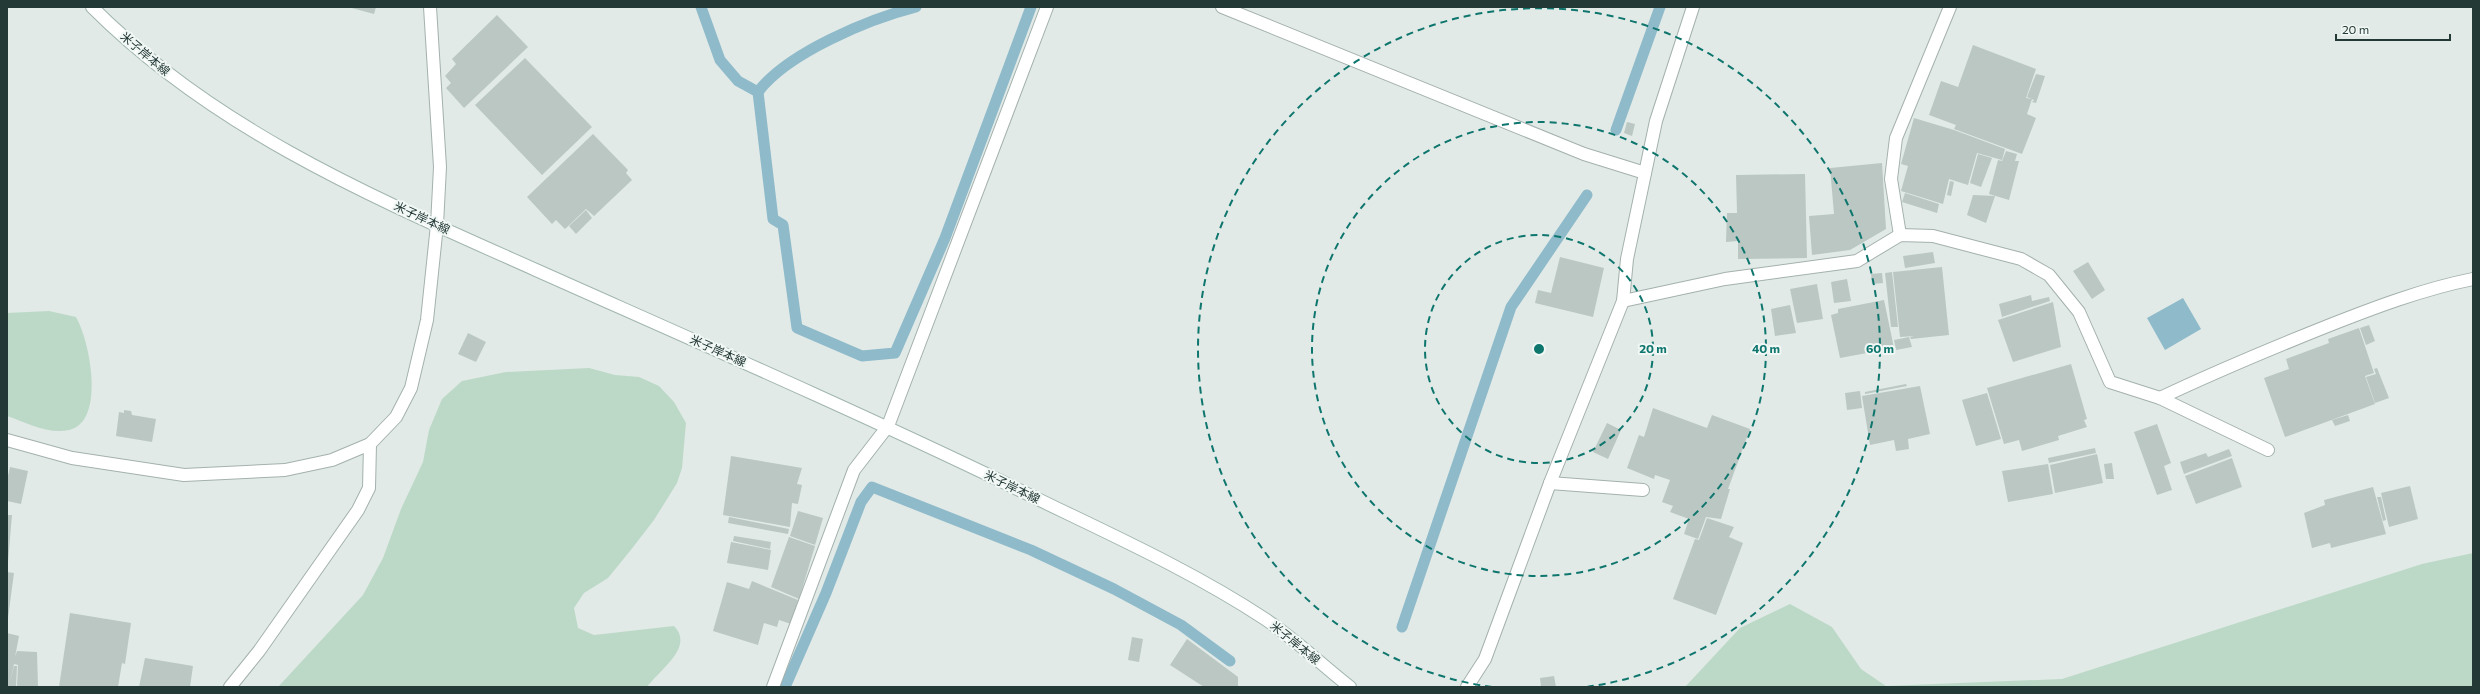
<svg xmlns="http://www.w3.org/2000/svg" width="2480" height="694" font-family="Commissioner,'Noto Sans JP',sans-serif">
<style>
.green{fill:#bcd9c7}
.water{fill:#8ebaca}
.lines{fill:none;stroke-linecap:round;stroke-linejoin:round}
.stream{stroke:#8ebaca;stroke-width:11}
.building{fill:#bac7c3}
.service-casing{stroke:#a4b1ae;stroke-width:14}
.minor-casing{stroke:#a4b1ae;stroke-width:14}
.tertiary-casing{stroke:#a4b1ae;stroke-width:14}
.secondary-casing{stroke:#a1b5b0;stroke-width:14}
.service{stroke:#fff;stroke-width:12}
.minor{stroke:#fff;stroke-width:12}
.tertiary{stroke:#fff;stroke-width:12}
.secondary{stroke:#fff;stroke-width:12}
.ring{fill:none;stroke:#0f766e;stroke-width:2;stroke-dasharray:7 5}
.labels{text-anchor:middle;stroke-width:4;stroke-linejoin:round;paint-order:stroke}
.street-label{font-size:12px;fill:#233936;stroke:#f1f7f5}
.centre{fill:#0f766e;stroke:#f1f7f5;stroke-width:2}
.ring-label{font-size:12px;text-anchor:middle;font-weight:bold;fill:#0f766e;stroke:#f1f7f5;stroke-width:4;stroke-linejoin:round;paint-order:stroke}
</style>
<rect width="100%" height="100%" fill="#e1eae7"/>
<g class="green">
<path d="M 49,311 L 76,317 C 90,341 106,422 69,430 C 49,435 25,422 7,416 L 7,313 Z"/>
<path d="M 589,368 L 615,375 L 639,377 L 659,386 L 674,402 L 686,423 L 682,468 L 677,483 L 654,520 L 630,551 L 608,578 L 584,593 L 574,608 L 578,628 L 594,635 L 674,626 C 695,647 659,670 647,687 L 278,687 L 363,595 L 383,558 L 401,509 L 423,462 L 429,430 L 442,399 L 462,381 L 506,372 Z"/>
<path d="M 2473,553 L 2473,687 L 1685,687 L 1740,628 L 1790,604 L 1832,627 L 1861,669 L 1886,686 L 2062,679 L 2422,564 Z"/>
</g>
<path class="water" d="M 2183,298 L 2201,329 L 2165,350 L 2147,318 Z"/>
<g class="lines">
<g class="stream">
<path d="M 701,7 L 720,60 L 738,81 L 758,92"/>
<path d="M 916,7 C 869,19 787,53 758,92 L 773,219 L 783,225 L 797,328 L 862,356 L 895,353 L 945,238 L 1031,7"/>
<path d="M 1616,130 L 1660,7"/>
<path d="M 1402,627 L 1511,307 L 1587,195"/>
<path d="M 785,687 L 826,593 L 861,502 L 872,487 L 1031,550 L 1114,589 L 1181,625 L 1230,661"/>
</g>
</g>
<g class="building">
<path d="M 348,7 L 376,7 L 374,14 Z"/>
<path d="M 497,15 L 528,47 L 464,108 L 446,88 L 451,83 L 445,76 L 456,64 L 452,59 Z"/>
<path d="M 1973,45 L 2036,69 L 2026,98 L 2032,99 L 2027,114 L 2036,118 L 2022,154 L 1954,129 L 1956,125 L 1929,115 L 1941,81 L 1958,87 Z"/>
<path d="M 525,58 L 592,127 L 542,175 L 475,105 Z"/>
<path d="M 2036,74 L 2045,76 L 2036,103 L 2032,102 L 2034,100 L 2027,97 Z"/>
<path d="M 1914,118 L 1954,130 L 2005,149 L 2002,160 L 1977,153 L 1968,185 L 1949,179 L 1943,204 L 1901,191 L 1908,166 L 1901,164 Z"/>
<path d="M 1627,122 L 1635,124 L 1632,136 L 1624,133 Z"/>
<path d="M 593,134 L 628,170 L 626,173 L 632,180 L 594,216 L 586,209 L 565,229 L 556,220 L 552,224 L 527,197 Z"/>
<path d="M 2006,151 L 2017,154 L 2015,161 L 2019,161 L 2009,200 L 1989,194 L 1998,160 L 2002,161 Z"/>
<path d="M 1978,154 L 1992,158 L 1981,187 L 1970,183 Z"/>
<path d="M 1882,163 L 1886,229 L 1850,250 L 1812,255 L 1809,216 L 1834,214 L 1830,168 Z"/>
<path d="M 1805,174 L 1807,258 L 1738,259 L 1738,241 L 1726,242 L 1727,213 L 1737,213 L 1736,175 Z"/>
<path d="M 1950,181 L 1954,182 L 1951,196 L 1947,195 Z"/>
<path d="M 1905,193 L 1939,204 L 1937,213 L 1902,202 Z"/>
<path d="M 1973,195 L 1995,196 L 1986,223 L 1967,215 Z"/>
<path d="M 586,210 L 592,218 L 576,234 L 569,226 Z"/>
<path d="M 1933,252 L 1935,263 L 1905,268 L 1903,256 Z"/>
<path d="M 1560,257 L 1604,268 L 1593,317 L 1535,303 L 1538,290 L 1551,293 Z"/>
<path d="M 2088,262 L 2105,290 L 2092,299 L 2073,271 Z"/>
<path d="M 1942,267 L 1949,335 L 1911,339 L 1910,337 L 1914,336 L 1900,337 L 1893,272 Z"/>
<path d="M 1892,272 L 1898,327 L 1891,327 L 1885,273 Z"/>
<path d="M 1882,273 L 1883,283 L 1872,284 L 1871,274 Z"/>
<path d="M 1847,279 L 1851,301 L 1834,303 L 1831,282 Z"/>
<path d="M 1817,284 L 1823,319 L 1797,323 L 1790,289 Z"/>
<path d="M 2031,295 L 2032,301 L 2049,297 L 2050,301 L 2002,317 L 1999,304 Z"/>
<path d="M 1884,300 L 1894,348 L 1840,358 L 1831,315 L 1838,313 L 1838,309 Z"/>
<path d="M 2053,302 L 2061,347 L 2013,362 L 1998,320 Z"/>
<path d="M 1790,305 L 1796,333 L 1775,336 L 1771,309 Z"/>
<path d="M 2369,325 L 2375,341 L 2366,345 L 2360,328 Z"/>
<path d="M 2359,328 L 2374,373 L 2365,376 L 2375,404 L 2285,437 L 2264,378 L 2289,369 L 2286,359 L 2329,343 L 2328,339 Z"/>
<path d="M 468,333 L 486,342 L 476,362 L 458,354 Z"/>
<path d="M 1909,337 L 1912,347 L 1896,350 L 1894,340 Z"/>
<path d="M 2071,364 L 2087,419 L 2084,420 L 2087,427 L 2058,436 L 2059,440 L 2022,451 L 2019,440 L 2004,444 L 1987,388 Z"/>
<path d="M 2377,368 L 2389,398 L 2375,403 L 2366,377 L 2376,374 L 2374,369 Z"/>
<path d="M 1906,384 L 1907,386 L 1865,394 L 1865,392 Z"/>
<path d="M 1920,386 L 1930,434 L 1908,439 L 1909,449 L 1896,451 L 1894,440 L 1870,445 L 1862,396 Z"/>
<path d="M 1860,391 L 1862,408 L 1847,410 L 1845,393 Z"/>
<path d="M 1987,393 L 2001,439 L 1976,446 L 1962,400 Z"/>
<path d="M 1653,408 L 1707,428 L 1712,415 L 1750,429 L 1728,489 L 1730,489 L 1721,519 L 1706,517 L 1698,539 L 1684,534 L 1689,519 L 1670,512 L 1673,506 L 1662,502 L 1670,480 L 1655,475 L 1654,479 L 1627,468 L 1639,435 L 1644,437 Z"/>
<path d="M 124,410 L 131,411 L 132,415 L 156,419 L 152,442 L 116,436 L 119,412 L 124,413 Z"/>
<path d="M 2348,415 L 2350,421 L 2335,426 L 2332,420 Z"/>
<path d="M 1607,423 L 1621,430 L 1608,459 L 1593,452 Z"/>
<path d="M 2157,424 L 2171,463 L 2164,466 L 2172,490 L 2157,495 L 2134,432 Z"/>
<path d="M 2095,448 L 2096,453 L 2049,463 L 2048,458 Z"/>
<path d="M 2229,449 L 2232,456 L 2184,474 L 2180,462 L 2206,453 L 2208,457 Z"/>
<path d="M 2097,454 L 2103,483 L 2055,493 L 2050,465 Z"/>
<path d="M 731,456 L 802,468 L 797,484 L 802,485 L 798,504 L 792,503 L 790,527 L 723,515 Z"/>
<path d="M 2232,458 L 2242,487 L 2196,504 L 2185,476 Z"/>
<path d="M 2112,463 L 2114,479 L 2106,479 L 2104,464 Z"/>
<path d="M 2048,464 L 2053,494 L 2008,502 L 2002,471 Z"/>
<path d="M 10,467 L 28,471 L 21,504 L 7,501 L 7,480 Z"/>
<path d="M 2410,486 L 2418,519 L 2389,527 L 2381,493 Z"/>
<path d="M 2373,487 L 2386,534 L 2331,548 L 2330,543 L 2312,548 L 2304,513 L 2325,505 L 2324,500 Z"/>
<path d="M 2377,497 L 2381,497 L 2386,520 L 2383,521 Z"/>
<path d="M 798,511 L 823,518 L 815,545 L 790,536 Z"/>
<path d="M 7,515 L 12,515 L 8,562 L 7,562 Z"/>
<path d="M 729,517 L 789,529 L 788,534 L 728,523 Z"/>
<path d="M 1707,518 L 1734,527 L 1729,537 L 1743,543 L 1716,615 L 1673,599 L 1695,539 L 1699,540 Z"/>
<path d="M 734,536 L 771,542 L 770,549 L 733,541 Z"/>
<path d="M 789,537 L 815,546 L 799,599 L 771,587 Z"/>
<path d="M 731,542 L 771,550 L 768,570 L 727,563 Z"/>
<path d="M 7,572 L 14,573 L 8,618 L 7,618 Z"/>
<path d="M 752,581 L 798,600 L 791,624 L 779,620 L 777,627 L 764,623 L 758,645 L 713,631 L 727,582 L 749,589 Z"/>
<path d="M 70,613 L 131,623 L 125,664 L 122,663 L 118,687 L 59,687 Z"/>
<path d="M 7,633 L 19,636 L 15,657 L 17,651 L 37,652 L 38,687 L 17,687 L 18,665 L 14,664 L 10,683 L 14,666 L 17,666 L 16,687 L 7,687 Z"/>
<path d="M 1132,637 L 1143,639 L 1139,662 L 1128,660 Z"/>
<path d="M 1187,639 L 1238,677 L 1238,687 L 1204,687 L 1170,665 Z"/>
<path d="M 145,658 L 193,666 L 190,687 L 139,687 Z"/>
<path d="M 1554,676 L 1556,687 L 1541,687 L 1540,678 Z"/>
</g>
<g class="lines">
<defs>
<g id="service">
<path d="M 1900,235 L 1891,179 L 1896,138 L 1950,7"/>
<path d="M 1623,301 L 1725,279 L 1857,261 L 1900,235 L 1933,236 L 2021,259 L 2049,275 L 2079,312 L 2110,382 L 2160,398 L 2268,450"/>
<path d="M 2160,398 C 2215,372 2270,349 2325,327 C 2373,308 2423,289 2473,279"/>
<path d="M 1550,483 L 1643,490"/>
</g>
<g id="minor">
<path d="M 430,7 L 440,167 L 437,225"/>
<path d="M 1222,7 L 1584,154 L 1645,173"/>
<path d="M 230,687 L 259,651 L 358,510 L 369,488 L 370,444"/>
<path d="M 773,687 L 854,470 L 888,426 L 1047,7"/>
<path d="M 1467,687 L 1485,659 L 1550,483 L 1623,301 L 1627,259 L 1656,121 L 1693,7"/>
</g>
<path id="tertiary" d="M 7,440 L 72,458 L 184,475 L 285,470 L 332,460 L 370,444 L 396,417 L 411,388 L 427,320 L 437,225"/>
<path id="secondary" d="M 92,7 C 217,132 377,199 536,270 C 693,340 849,408 1003,482 C 1091,526 1183,565 1265,619 C 1295,639 1322,665 1350,687"/>
</defs>
<use href="#service" class="service-casing"/>
<use href="#minor" class="minor-casing"/>
<use href="#tertiary" class="tertiary-casing"/>
<use href="#secondary" class="secondary-casing"/>
<use href="#service" class="service"/>
<use href="#minor" class="minor"/>
<use href="#tertiary" class="tertiary"/>
<use href="#secondary" class="secondary"/>
</g>
<g class="ring">
<circle cx="1539" cy="349" r="114"/>
<circle cx="1539" cy="349" r="227"/>
<path d="M1492 687A341 341 0 1 1 1586 687"/>
</g>
<g class="labels">
<g class="street-label">
<text transform="translate(145 54) rotate(40)" y="4">米子岸本線</text>
<text transform="translate(422 218) rotate(25)" y="4">米子岸本線</text>
<text transform="translate(718 351) rotate(24)" y="4">米子岸本線</text>
<text transform="translate(1012 487) rotate(26)" y="4">米子岸本線</text>
<text transform="translate(1295 643) rotate(39)" y="4">米子岸本線</text>
</g>
</g>
<circle cx="1539" cy="349" r="6" class="centre"/>
<g class="ring-label">
<text x="1653" y="353">20 m</text>
<text x="1766" y="353">40 m</text>
<text x="1880" y="353">60 m</text>
</g>
<rect width="2480" height="694" fill="none" stroke="#233936" stroke-width="16"/>
<path d="M2336 34v6h114v-6" fill="none" stroke="#233936" stroke-width="2"/>
<text x="2342" y="34" font-size="12" fill="#233936" stroke="#f1f7f5" stroke-width="3" paint-order="stroke">20 m</text>
</svg>
